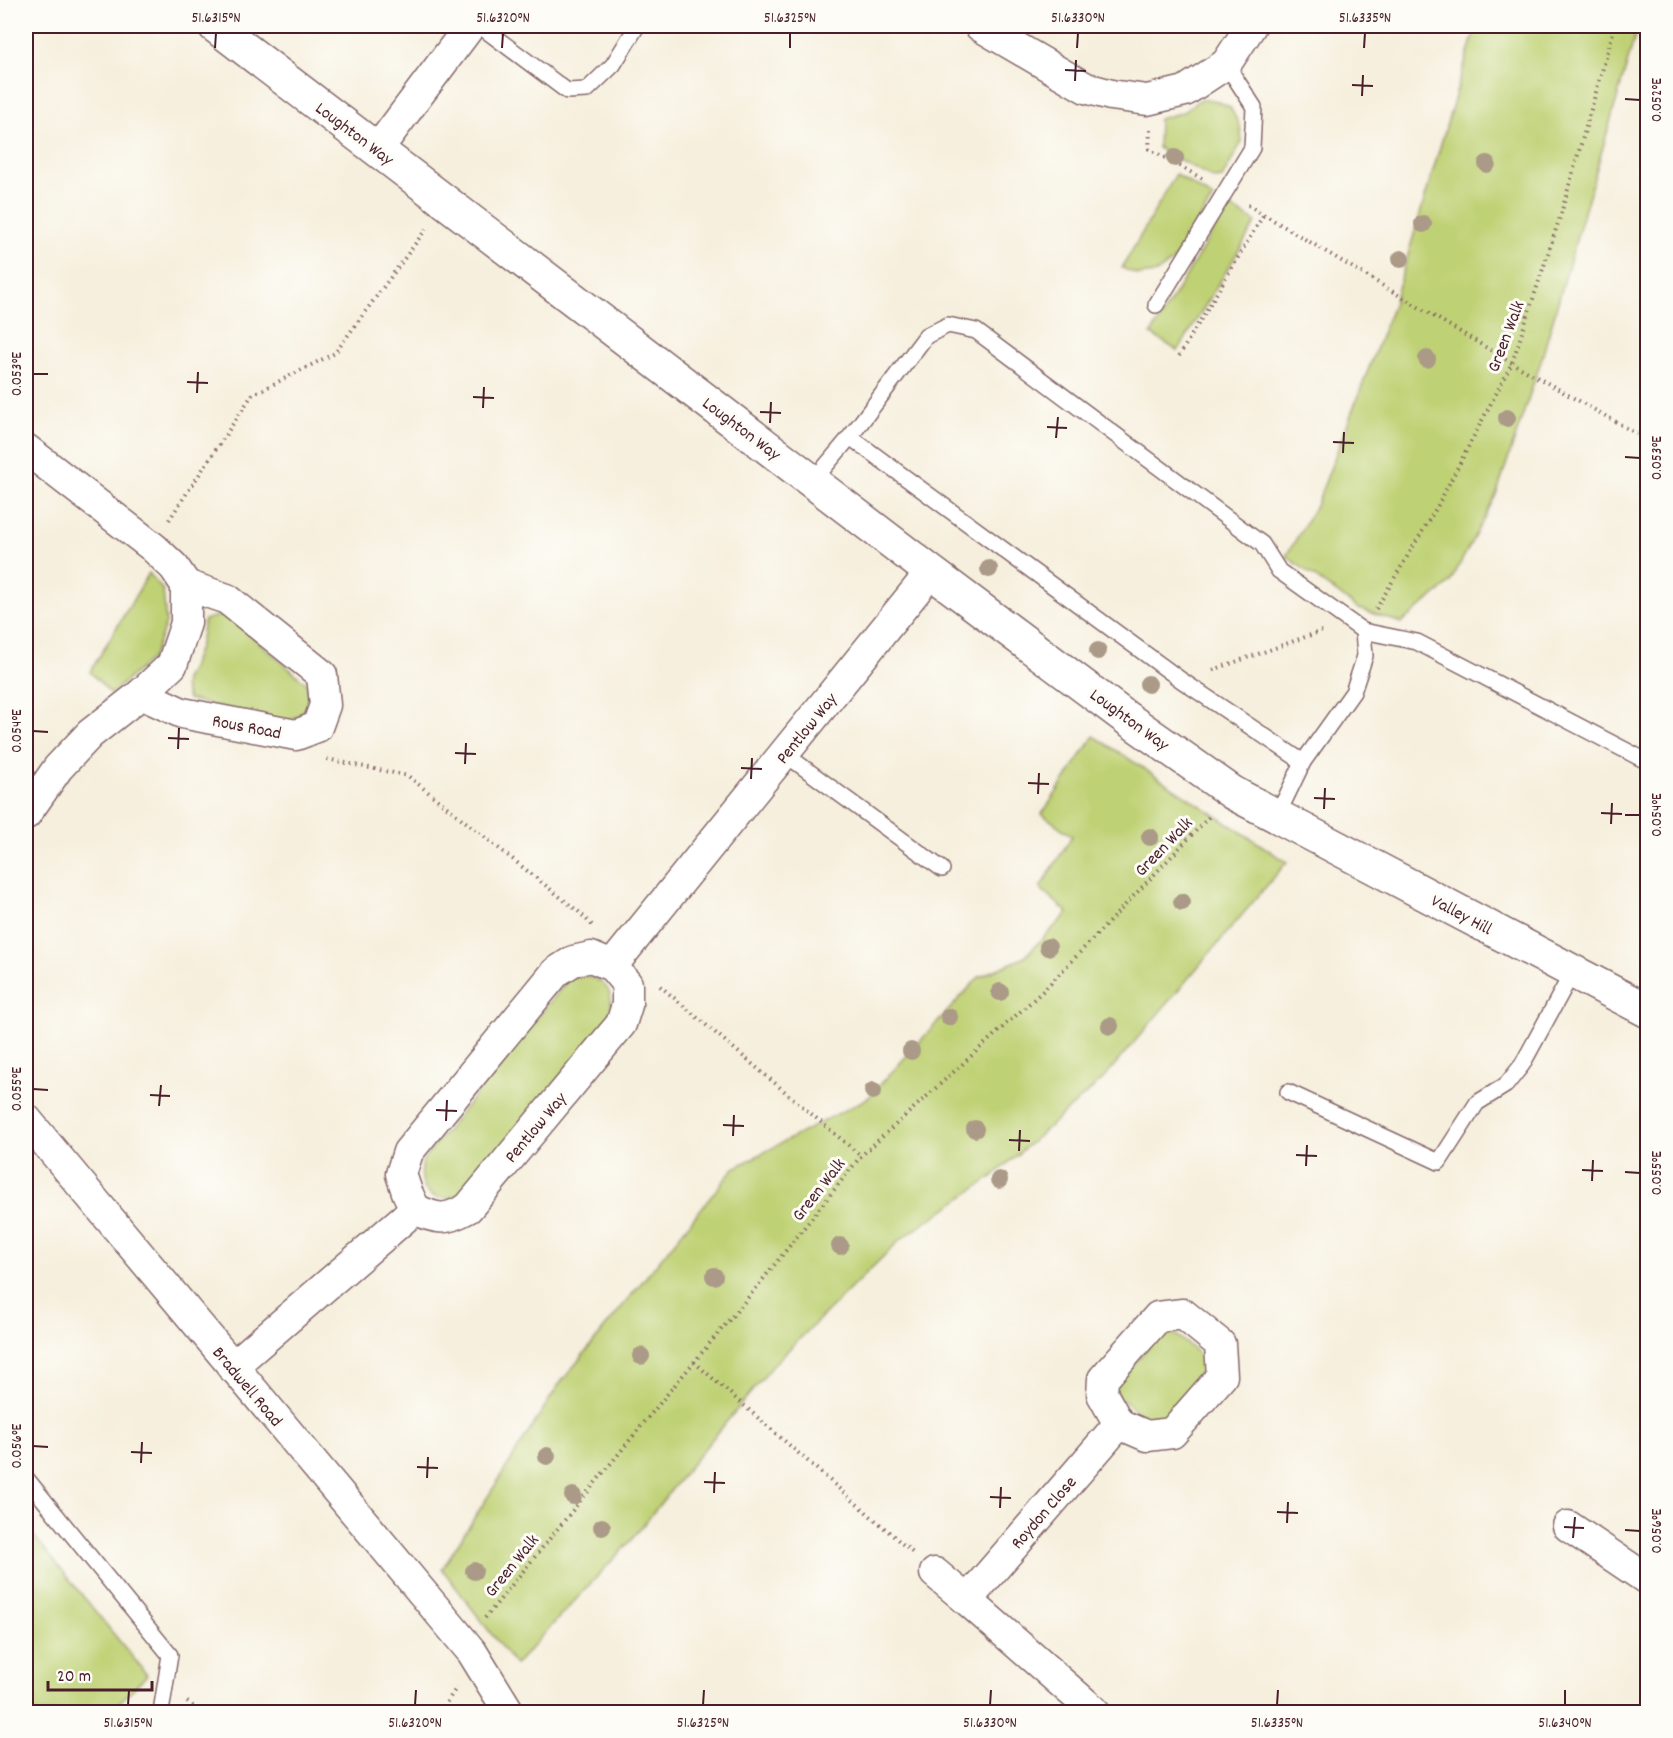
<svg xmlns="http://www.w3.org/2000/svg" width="1673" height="1738" font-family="Dekko,sans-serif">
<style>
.green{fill:#bfd175;stroke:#847850;stroke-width:1.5}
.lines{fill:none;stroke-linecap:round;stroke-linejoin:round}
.service-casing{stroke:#866869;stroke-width:18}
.minor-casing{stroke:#866869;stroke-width:33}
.tertiary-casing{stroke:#866869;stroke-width:36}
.path{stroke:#866869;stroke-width:4;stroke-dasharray:1.5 4.5;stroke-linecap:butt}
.service{stroke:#fff;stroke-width:15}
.minor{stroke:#fff;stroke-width:30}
.tertiary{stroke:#fff;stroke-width:33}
.tree{fill:#ab9a87}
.ticks{fill:none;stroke:#4a1f2b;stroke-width:2}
.labels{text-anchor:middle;stroke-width:6;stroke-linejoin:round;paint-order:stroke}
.street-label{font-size:18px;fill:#4a1f2b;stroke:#fdfcf7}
.neatline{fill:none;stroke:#4a1f2b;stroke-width:2}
.ticks-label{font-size:15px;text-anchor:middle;fill:#4a1f2b}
</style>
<rect width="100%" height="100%" fill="#fdfcf7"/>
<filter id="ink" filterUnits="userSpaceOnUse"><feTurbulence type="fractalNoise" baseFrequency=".0167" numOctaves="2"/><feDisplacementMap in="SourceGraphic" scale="12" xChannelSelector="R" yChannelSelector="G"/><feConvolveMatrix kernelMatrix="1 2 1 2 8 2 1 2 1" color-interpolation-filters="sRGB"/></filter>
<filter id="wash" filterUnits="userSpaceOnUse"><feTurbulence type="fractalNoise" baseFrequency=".008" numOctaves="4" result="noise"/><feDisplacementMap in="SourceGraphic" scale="24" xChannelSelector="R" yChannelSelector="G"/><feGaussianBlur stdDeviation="1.35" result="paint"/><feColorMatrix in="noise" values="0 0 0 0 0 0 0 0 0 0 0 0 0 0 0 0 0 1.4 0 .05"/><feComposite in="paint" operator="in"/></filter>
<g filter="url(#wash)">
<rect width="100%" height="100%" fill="#f6efdd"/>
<g class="green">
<path d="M 1476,26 L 1638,26 L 1541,361 L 1496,495 L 1450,583 L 1401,623 L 1359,609 L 1286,556 L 1316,506 L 1393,305 Z"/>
<path d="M 1199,100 L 1214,100 L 1230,107 L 1240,126 L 1242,141 L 1222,178 L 1215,179 L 1158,148 L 1159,119 L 1183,112 Z"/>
<path d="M 1176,174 L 1213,198 L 1173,261 L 1156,273 L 1138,275 L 1122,268 Z"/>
<path d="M 1228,206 L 1256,222 L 1178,351 L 1151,334 Z"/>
<path d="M 149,573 L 163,590 L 166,623 L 153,657 L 111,694 L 90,672 Z"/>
<path d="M 227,615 L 306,683 C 312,703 305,717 284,722 L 188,699 L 184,687 L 185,679 L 192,667 L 200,644 L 204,620 L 217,616 Z"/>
<path d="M 1094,736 L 1287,862 L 1102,1080 L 992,1177 L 900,1240 L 776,1362 L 695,1460 L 633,1538 L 515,1665 L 442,1569 L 558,1386 L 734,1168 L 868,1098 L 979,977 L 1023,958 L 1068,913 L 1040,888 L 1072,836 L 1042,814 Z"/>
<path d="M 581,975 C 605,979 615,990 610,1015 L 467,1194 C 461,1195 454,1197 448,1198 C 422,1200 419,1179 423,1160 L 562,987 L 569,979 Z"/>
<path d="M 1169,1332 L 1174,1333 L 1205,1359 L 1208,1362 L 1209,1368 L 1206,1377 L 1171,1417 L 1151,1424 L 1118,1396 L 1116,1389 L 1118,1383 L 1158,1335 Z"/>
<path d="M 26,1526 L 147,1675 L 110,1712 L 26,1712 Z"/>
</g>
</g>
<g filter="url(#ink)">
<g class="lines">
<defs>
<g id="service">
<path d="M 480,26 L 567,91 L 587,90 L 613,65 L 637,26"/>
<path d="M 1156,305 L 1252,148 L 1254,107 L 1226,64"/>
<path d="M 850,437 L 1181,680 L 1303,762"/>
<path d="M 812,482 L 850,437 L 926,336 L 948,325 L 976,331 L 1262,544 L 1279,571 L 1363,631 L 1417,642 L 1648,762"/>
<path d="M 785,754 L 942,869"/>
<path d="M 1277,816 L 1303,762 L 1353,692 L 1365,656 L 1363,631"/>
<path d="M 1288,1092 L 1439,1162 L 1477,1103 L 1506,1085 L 1522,1065 L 1572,973"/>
<path d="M 26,1478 L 170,1655 L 161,1712"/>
</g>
<g id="minor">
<path d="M 980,26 L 1086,88 L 1111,95 L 1147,100 L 1185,91 L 1226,64 L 1251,26"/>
<path d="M 377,150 L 470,26"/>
<path d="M 26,449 L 154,548 L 174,567 L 186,585 L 186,623 L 172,665 L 141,694 L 90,734 L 58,768 L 26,814"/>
<path d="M 141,694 L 182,713 L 296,735 L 317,727 L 325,705 L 322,675 L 227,599 L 186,585"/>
<path d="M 26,1119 L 472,1652 L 509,1712"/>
<path d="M 415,1209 L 407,1192 L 401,1174 L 408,1152 L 556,972 L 573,961 L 591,957 L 612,966"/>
<path d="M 1183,1314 L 1220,1344 L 1222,1376 L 1172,1433 L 1147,1436 L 1119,1424 L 1102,1394 L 1103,1379 L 1158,1317 Z"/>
<path d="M 232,1367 L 415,1209 C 438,1220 445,1221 468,1208 L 621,1024 L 627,1005 L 627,984 L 612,966 L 931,572"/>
<path d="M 1568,1526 L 1648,1580"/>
<path d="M 935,1573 L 967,1600"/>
<path d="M 1095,1712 L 967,1600 L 1119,1424"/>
</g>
<path id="tertiary" d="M 215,26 L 931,572 L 1125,717 L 1233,793 L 1648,1011"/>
</defs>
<use href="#service" class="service-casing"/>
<use href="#minor" class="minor-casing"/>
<use href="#tertiary" class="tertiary-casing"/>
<g class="path">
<path d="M 1150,130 L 1149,149 L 1205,180"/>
<path d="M 1248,205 L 1512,363 L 1648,440"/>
<path d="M 1179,356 L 1264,214"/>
<path d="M 169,520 L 252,395 L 335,353 L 426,229"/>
<path d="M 1376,609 L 1438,505 L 1512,363 L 1560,217 L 1615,26"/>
<path d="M 1213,670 L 1322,631"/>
<path d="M 327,759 L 408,776 L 579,912 L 592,925"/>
<path d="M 660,986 L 861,1156"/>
<path d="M 694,1362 L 913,1553"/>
<path d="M 485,1618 L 669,1392 L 756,1288 L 861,1156 L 1044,990 L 1209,817"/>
<path d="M 187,1702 L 201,1712"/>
<path d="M 440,1712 L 457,1687"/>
</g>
<use href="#service" class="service"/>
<use href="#minor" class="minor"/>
<use href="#tertiary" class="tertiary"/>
</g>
<g class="tree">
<circle cx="1175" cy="158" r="9"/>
<circle cx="1487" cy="164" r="9"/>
<circle cx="1423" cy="224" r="9"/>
<circle cx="1401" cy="259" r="9"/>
<circle cx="1427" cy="359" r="9"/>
<circle cx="1507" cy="418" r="9"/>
<circle cx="989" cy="569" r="9"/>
<circle cx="1098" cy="651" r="9"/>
<circle cx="1148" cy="684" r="9"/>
<circle cx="1150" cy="837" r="9"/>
<circle cx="1182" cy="902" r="9"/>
<circle cx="1048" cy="947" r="9"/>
<circle cx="1000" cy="992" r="9"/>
<circle cx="949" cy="1017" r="9"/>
<circle cx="1110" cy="1026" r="9"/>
<circle cx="911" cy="1051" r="9"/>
<circle cx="873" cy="1091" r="9"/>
<circle cx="975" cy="1129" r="9"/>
<circle cx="999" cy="1180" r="9"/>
<circle cx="840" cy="1246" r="9"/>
<circle cx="714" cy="1276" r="9"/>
<circle cx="641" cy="1356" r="9"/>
<circle cx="547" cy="1456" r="9"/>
<circle cx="573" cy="1496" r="9"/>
<circle cx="602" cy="1527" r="9"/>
<circle cx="474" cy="1571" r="9"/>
</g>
</g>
<path class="ticks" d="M 215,48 L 216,33M 502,48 L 503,33M 790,48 L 790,33M 1077,48 L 1078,33M 1364,48 L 1365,33M 1065,70 L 1086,71M 1075,81 L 1076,60M 1352,85 L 1373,86M 1362,96 L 1363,75M 1625,99 L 1640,100M 33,374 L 48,374M 187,382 L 208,383M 197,393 L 198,372M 473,397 L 494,398M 483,408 L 484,387M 760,412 L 781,413M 770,423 L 771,402M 1047,427 L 1067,428M 1056,438 L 1058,417M 1333,442 L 1354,443M 1343,453 L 1344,432M 1625,457 L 1640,458M 33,731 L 48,732M 168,738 L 189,739M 178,749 L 179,728M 455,753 L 476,754M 465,764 L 466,743M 741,768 L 762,769M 751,779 L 752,758M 1028,783 L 1049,784M 1038,794 L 1039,773M 1314,798 L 1335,799M 1324,809 L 1325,788M 1601,813 L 1622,814M 1625,815 L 1640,815M 1611,824 L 1612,803M 33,1089 L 48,1090M 150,1095 L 170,1096M 159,1106 L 161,1085M 436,1110 L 457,1111M 446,1121 L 447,1100M 723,1125 L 744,1126M 733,1136 L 734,1115M 1009,1140 L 1030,1141M 1019,1151 L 1020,1130M 1296,1155 L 1317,1156M 1306,1166 L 1307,1145M 1582,1170 L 1603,1171M 1625,1172 L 1640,1173M 1592,1181 L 1593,1160M 33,1446 L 48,1447M 131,1452 L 152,1453M 141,1463 L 142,1442M 417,1467 L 438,1468M 427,1478 L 428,1457M 704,1482 L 725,1483M 714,1493 L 715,1472M 990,1497 L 1011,1498M 1000,1508 L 1001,1487M 1277,1512 L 1298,1513M 1287,1523 L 1288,1502M 1564,1527 L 1584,1528M 1625,1530 L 1640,1531M 1573,1538 L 1575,1517M 128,1705 L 129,1690M 415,1705 L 416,1690M 703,1705 L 704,1690M 990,1705 L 991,1690M 1277,1705 L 1278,1690M 1565,1705 L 1565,1690"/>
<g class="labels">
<g class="street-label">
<text transform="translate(355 133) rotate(37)" y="6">Loughton Way</text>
<text transform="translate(1505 336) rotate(-69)" y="6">Green Walk</text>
<text transform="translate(742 428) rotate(37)" y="6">Loughton Way</text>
<text transform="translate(1130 719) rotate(36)" y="6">Loughton Way</text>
<text transform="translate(247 726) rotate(11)" y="6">Rous Road</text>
<text transform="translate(806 728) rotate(-51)" y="6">Pentlow Way</text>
<text transform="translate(1163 846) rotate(-46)" y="6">Green Walk</text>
<text transform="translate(1462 914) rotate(28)" y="6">Valley Hill</text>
<text transform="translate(535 1127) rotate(-50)" y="6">Pentlow Way</text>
<text transform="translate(818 1189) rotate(-52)" y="6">Green Walk</text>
<text transform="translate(248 1386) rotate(50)" y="6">Bradwell Road</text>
<text transform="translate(1043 1512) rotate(-49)" y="6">Roydon Close</text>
<text transform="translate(511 1565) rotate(-51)" y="6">Green Walk</text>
</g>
</g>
<rect width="1673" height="1738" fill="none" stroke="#fdfcf7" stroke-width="66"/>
<path d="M48 1681v9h104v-9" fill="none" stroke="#4a1f2b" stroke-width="3"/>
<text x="57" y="1681" font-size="18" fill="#4a1f2b" stroke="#fdfcf7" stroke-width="4.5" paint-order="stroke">20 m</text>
<rect x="33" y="33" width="1607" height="1672" class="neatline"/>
<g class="ticks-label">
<text x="216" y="22">51.6315°N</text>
<text x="503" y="22">51.6320°N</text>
<text x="790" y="22">51.6325°N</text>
<text x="1078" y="22">51.6330°N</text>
<text x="1365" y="22">51.6335°N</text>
<text transform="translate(1656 100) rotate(-90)" y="5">0.052°E</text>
<text transform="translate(16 374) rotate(-90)" y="5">0.053°E</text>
<text transform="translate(1656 458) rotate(-90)" y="5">0.053°E</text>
<text transform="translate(16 731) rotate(-90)" y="5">0.054°E</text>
<text transform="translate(1656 815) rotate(-90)" y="5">0.054°E</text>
<text transform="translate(16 1089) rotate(-90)" y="5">0.055°E</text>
<text transform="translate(1656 1173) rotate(-90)" y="5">0.055°E</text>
<text transform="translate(16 1446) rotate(-90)" y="5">0.056°E</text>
<text transform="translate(1656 1531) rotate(-90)" y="5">0.056°E</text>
<text x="128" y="1727">51.6315°N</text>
<text x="415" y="1727">51.6320°N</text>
<text x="703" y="1727">51.6325°N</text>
<text x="990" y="1727">51.6330°N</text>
<text x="1277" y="1727">51.6335°N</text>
<text x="1565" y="1727">51.6340°N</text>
</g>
</svg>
